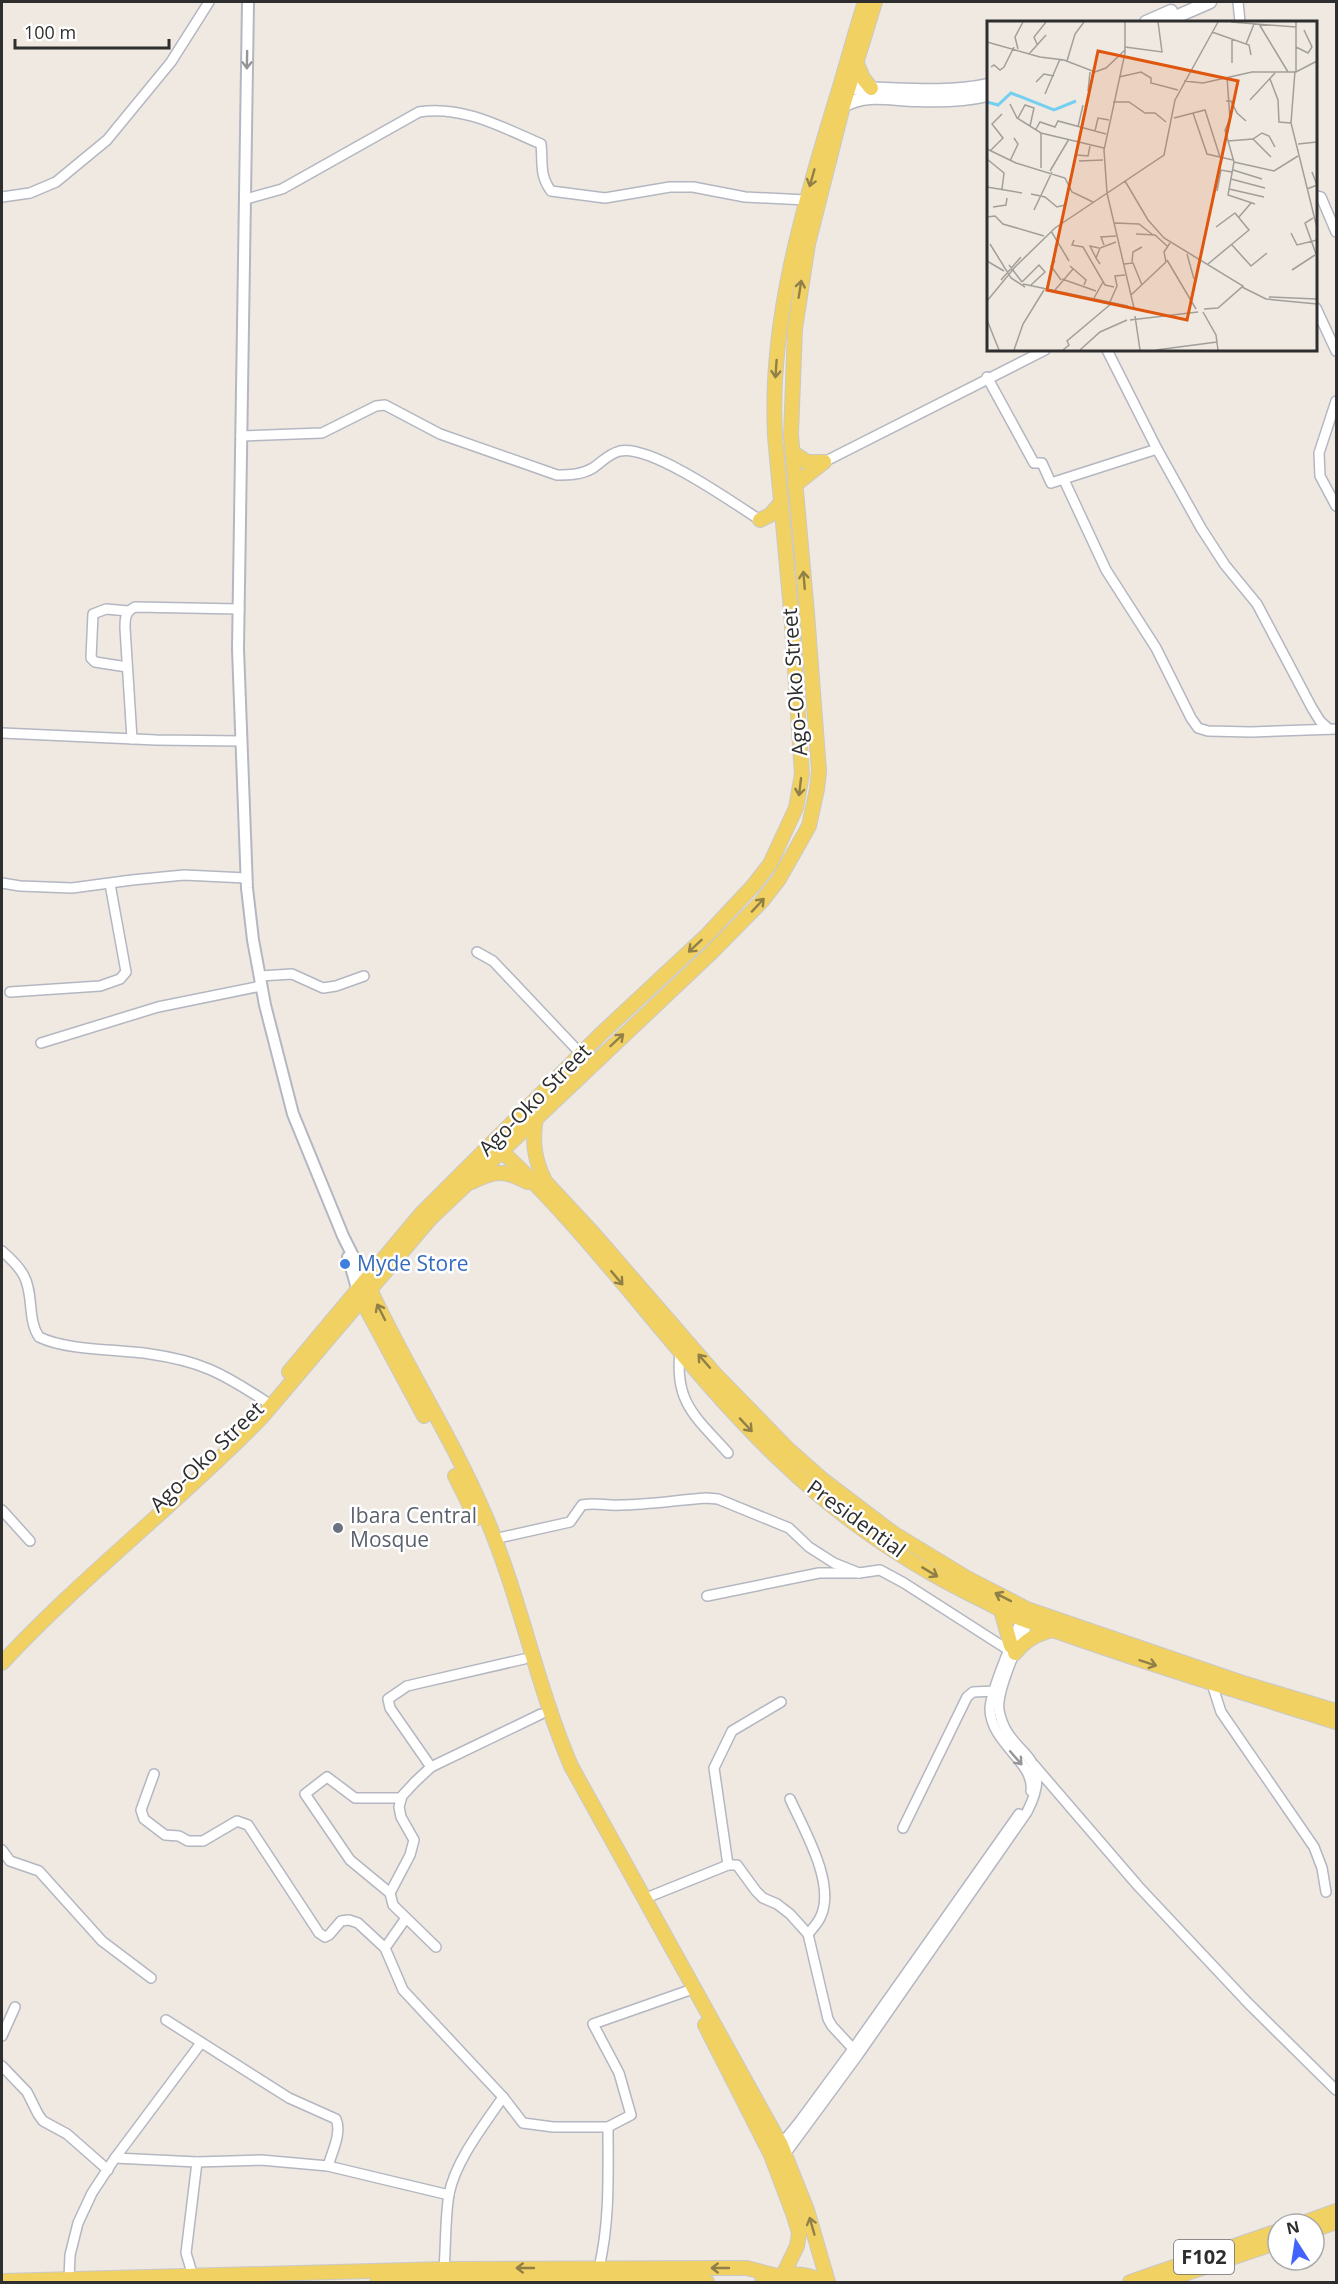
<svg xmlns="http://www.w3.org/2000/svg" width="1338" height="2284" font-family="'Open Sans',sans-serif">
<style>
.lines{fill:none;stroke-linecap:round;stroke-linejoin:round}
.minor-casing{stroke:#b4b7c1;stroke-width:12}
.tertiary-casing{stroke:#b4b7c1;stroke-width:14}
.secondary-casing{stroke:#b4b7c1;stroke-width:15}
.primary-casing{stroke:#c9c9c9;stroke-width:16}
.minor{stroke:#fff;stroke-width:9}
.tertiary{stroke:#fff;stroke-width:10}
.secondary{stroke:#fff;stroke-width:12}
.primary{stroke:#f2d163;stroke-width:14}
.oneway{stroke:#969696}
.oneway2{stroke:#908048}
.shop-dot{fill:#3f7fe0;stroke:#fff;stroke-width:2}
.worship-dot{fill:#6b7280;stroke:#fff;stroke-width:2}
.labels{text-anchor:middle;stroke-width:5;stroke-linejoin:round;paint-order:stroke}
.shield{fill:#fff;stroke:#6d6d6d;stroke-width:1.5}
.shield-label{font-size:20px;font-weight:bold;fill:#2e2e2e}
.street-label{font-size:21px;fill:#2e2e2e;stroke:#fff}
.shop-label{font-size:21px;fill:#366cbe;stroke:#fff;text-anchor:start}
.worship-label{font-size:21px;fill:#5b616d;stroke:#fff;text-anchor:start}
.inset-river{fill:none;stroke:#75cff0;stroke-width:3}
.inset-road{fill:none;stroke:#a29e99;stroke-width:1.5}
.view{fill:#df570e;fill-opacity:0.15;stroke:#df570e;stroke-width:3}
.inset-edge{fill:none;stroke:#2e2e2e;stroke-width:3}
</style>
<rect width="100%" height="100%" fill="#efe9e1"/>
<g class="lines">
<defs>
<g id="minor">
<path d="M 1238,2 L 1240,22"/>
<path d="M 1316,196 L 1321,197 L 1336,232"/>
<path d="M 2,197 L 30,193 L 56,182 L 107,140 L 171,62 L 209,2"/>
<path d="M 246,199 L 282,189 L 419,112 C 462,105 502,127 541,144 C 543,162 539,175 551,191 L 605,198 L 670,187 L 693,187 L 745,197 L 806,200"/>
<path d="M 1316,308 L 1336,351"/>
<path d="M 1107,350 L 1157,449 L 1201,528 L 1225,565 L 1257,604 L 1312,708 L 1320,721 L 1329,729"/>
<path d="M 987,377 L 1034,463 L 1042,463 L 1051,483 L 1157,449"/>
<path d="M 1336,401 L 1319,453 L 1320,476 L 1336,506"/>
<path d="M 241,436 L 322,433 L 376,406 L 385,405 L 440,434 L 557,475 C 569,475 581,475 593,468 C 602,462 608,454 620,451 C 652,445 732,502 760,520"/>
<path d="M 824,462 L 1045,350"/>
<path d="M 1064,480 L 1106,570 L 1156,648 L 1191,718 L 1198,728 L 1208,731 L 1251,732 L 1336,729"/>
<path d="M 127,667 L 95,662 L 91,658 L 93,614 L 106,609 L 128,611"/>
<path d="M 2,733 L 156,740 L 241,741"/>
<path d="M 132,739 L 125,628 C 125,618 125,612 135,607 L 239,609"/>
<path d="M 2,883 L 20,886 L 72,888 L 132,880 L 184,875 L 246,878"/>
<path d="M 477,952 L 493,961 L 581,1054"/>
<path d="M 260,976 L 292,974 L 323,988 L 336,986 L 364,976"/>
<path d="M 10,992 L 100,986 L 120,979 L 126,972 L 110,884"/>
<path d="M 41,1043 L 158,1007 L 261,986"/>
<path d="M 2,1251 C 10,1258 19,1266 24,1276 C 34,1295 27,1319 39,1337 C 68,1351 117,1349 150,1354 C 200,1361 222,1373 265,1401"/>
<path d="M 680,1352 C 674,1403 697,1418 728,1453"/>
<path d="M 2,1510 L 30,1541"/>
<path d="M 494,1539 L 570,1522 L 582,1505 C 597,1502 606,1506 620,1505 C 648,1505 677,1500 706,1498 L 718,1499 L 789,1528 L 809,1547 L 834,1563 L 859,1573"/>
<path d="M 707,1596 L 819,1573 L 859,1573 L 880,1570 L 904,1583 L 1010,1651"/>
<path d="M 1023,1616 C 1015,1635 990,1691 990,1709 C 991,1744 1035,1762 1031,1791"/>
<path d="M 1212,1684 L 1221,1712 L 1314,1847 L 1322,1868 L 1326,1892"/>
<path d="M 1034,1765 L 1139,1887 L 1248,2003 L 1336,2090"/>
<path d="M 431,1767 L 390,1708 L 388,1699 L 407,1686 L 524,1659"/>
<path d="M 154,1774 L 141,1810 L 144,1819 L 165,1835 L 179,1836 L 188,1841 L 203,1841 L 237,1821 L 248,1825 L 319,1933 L 325,1937 L 329,1935 L 341,1921 L 349,1920 L 358,1923 L 385,1948 L 403,1990 L 503,2097 L 523,2123 L 553,2127 L 608,2127 L 631,2115 L 619,2073 L 593,2024 L 687,1991"/>
<path d="M 790,1799 C 804,1830 837,1885 820,1918 C 817,1924 812,1929 808,1934"/>
<path d="M 903,1828 L 967,1697 L 973,1692 L 995,1691"/>
<path d="M 2,1850 L 10,1861 L 39,1871 L 102,1941 L 151,1978"/>
<path d="M 728,1865 L 714,1768 L 732,1731 L 781,1702"/>
<path d="M 390,1893 L 350,1860 L 305,1794 L 327,1777 L 355,1798 L 401,1798"/>
<path d="M 646,1898 L 728,1865 L 737,1865 L 756,1891 L 763,1898 L 777,1904 L 790,1914 L 808,1934 L 828,2019 L 832,2026 L 857,2053"/>
<path d="M 436,1947 L 393,1905 L 390,1893 L 410,1855 L 414,1840 L 401,1817 L 399,1807 L 402,1796 L 415,1782 L 431,1767 L 541,1714"/>
<path d="M 385,1948 L 406,1918"/>
<path d="M 166,2020 L 289,2098 L 336,2119 C 342,2133 332,2152 328,2166"/>
<path d="M 2,2036 L 15,2007"/>
<path d="M 2,2066 L 27,2092 L 38,2114 L 43,2121 L 67,2134 L 108,2170"/>
<path d="M 778,2148 L 800,2121 L 853,2049 L 1019,1814"/>
<path d="M 783,2157 L 858,2055 L 1027,1812 C 1058,1752 1007,1758 999,1710 C 996,1691 1021,1636 1031,1618"/>
<path d="M 115,2158 L 197,2162 L 261,2160 L 328,2166 L 449,2195"/>
<path d="M 599,2268 C 610,2221 608,2175 608,2127"/>
<path d="M 444,2269 C 446,2244 445,2218 449,2194 C 456,2160 484,2125 503,2097"/>
<path d="M 193,2276 L 186,2253 L 197,2162"/>
<path d="M 69,2279 L 70,2255 L 78,2223 L 92,2193 L 115,2158 L 201,2043"/>
</g>
<g id="tertiary">
<path d="M 248,2 L 238,649 L 247,888 L 253,940 L 265,1005 L 293,1114 L 343,1236 L 365,1280"/>
<path d="M 348,1257 L 357,1288"/>
</g>
<g id="secondary">
<path d="M 1146,22 L 1171,11"/>
<path d="M 1164,22 L 1210,2"/>
<path d="M 850,88 C 898,88 940,95 988,85"/>
<path d="M 843,106 C 869,92 890,100 918,100 C 941,101 966,100 988,95"/>
</g>
<g id="primary">
<path d="M 857,64 L 863,78 L 871,88"/>
<path d="M 792,452 L 807,462 L 824,462"/>
<path d="M 795,485 L 824,462"/>
<path d="M 760,520 L 770,515 L 780,504"/>
<path d="M 536,1117 C 532,1141 534,1159 545,1181"/>
<path d="M 496,1146 C 601,1242 679,1364 781,1461 C 840,1518 911,1566 984,1601 C 996,1607 1009,1615 1022,1619 C 1126,1657 1231,1689 1336,1722"/>
<path d="M 539,1175 L 593,1233 L 715,1374 L 788,1449 L 823,1480 L 893,1533 L 967,1578 L 1027,1609 L 1246,1684 L 1336,1711"/>
<path d="M 472,1182 C 495,1170 505,1170 527,1182"/>
<path d="M 367,1283 C 403,1362 451,1435 485,1515 C 520,1596 536,1684 571,1766 L 781,2145 L 807,2210 L 828,2282"/>
<path d="M 358,1293 L 424,1416"/>
<path d="M 289,1372 L 421,1214 L 602,1033 L 707,935 L 753,886 L 770,864 L 796,808 L 802,774 L 791,610 L 775,436 C 769,322 802,213 834,106 C 845,71 854,36 865,2"/>
<path d="M 455,1476 L 476,1518"/>
<path d="M 1001,1610 L 1011,1646"/>
<path d="M 1015,1653 C 1026,1640 1036,1634 1053,1630"/>
<path d="M 2,1663 C 83,1576 178,1503 261,1418 L 430,1219 L 712,952 L 762,901 L 779,879 L 809,826 L 817,789 L 819,771 L 807,613 L 791,435 L 795,329 L 808,244 L 843,106 L 875,2"/>
<path d="M 705,2025 L 771,2155 L 794,2216 L 799,2233 L 797,2246 L 783,2275"/>
<path d="M 1300,2224 L 1336,2211"/>
<path d="M 1314,2230 L 1336,2222"/>
<path d="M 2,2281 L 444,2269 L 725,2268 L 747,2268 L 777,2276"/>
<path d="M 377,2282 L 678,2280 L 707,2282"/>
<path d="M 762,2282 C 782,2271 805,2272 825,2282"/>
<path d="M 1130,2282 L 1278,2231"/>
<path d="M 1161,2282 L 1278,2242"/>
</g>
</defs>
<use href="#minor" class="minor-casing"/>
<use href="#tertiary" class="tertiary-casing"/>
<use href="#secondary" class="secondary-casing"/>
<use href="#primary" class="primary-casing"/>
<use href="#minor" class="minor"/>
<use href="#tertiary" class="tertiary"/>
<use href="#secondary" class="secondary"/>
<use href="#primary" class="primary"/>
</g>
<defs><path id="oneway-shaft" d="M-6 0H5M1.5-3L5.5 0L1.5 3" fill="none" stroke-width="1.6" stroke-linecap="round" stroke-linejoin="round" transform="scale(1.5)"/></defs>
<g class="oneway">
<use href="#oneway-shaft" transform="translate(247 60) rotate(91)"/>
<use href="#oneway-shaft" transform="translate(1016 1758) rotate(49)"/>
</g>
<g class="oneway2">
<use href="#oneway-shaft" transform="translate(812 178) rotate(106)"/>
<use href="#oneway-shaft" transform="translate(800 289) rotate(-81)"/>
<use href="#oneway-shaft" transform="translate(776 369) rotate(94)"/>
<use href="#oneway-shaft" transform="translate(804 580) rotate(-95)"/>
<use href="#oneway-shaft" transform="translate(800 787) rotate(97)"/>
<use href="#oneway-shaft" transform="translate(758 905) rotate(-47)"/>
<use href="#oneway-shaft" transform="translate(695 946) rotate(137)"/>
<use href="#oneway-shaft" transform="translate(617 1040) rotate(-43)"/>
<use href="#oneway-shaft" transform="translate(617 1278) rotate(50)"/>
<use href="#oneway-shaft" transform="translate(381 1312) rotate(-117)"/>
<use href="#oneway-shaft" transform="translate(704 1361) rotate(-131)"/>
<use href="#oneway-shaft" transform="translate(746 1425) rotate(47)"/>
<use href="#oneway-shaft" transform="translate(930 1572) rotate(31)"/>
<use href="#oneway-shaft" transform="translate(1003 1597) rotate(-153)"/>
<use href="#oneway-shaft" transform="translate(1148 1663) rotate(18)"/>
<use href="#oneway-shaft" transform="translate(812 2226) rotate(-106)"/>
<use href="#oneway-shaft" transform="translate(525 2268) rotate(180)"/>
<use href="#oneway-shaft" transform="translate(720 2268) rotate(-180)"/>
</g>
<circle class="shop-dot" cx="345" cy="1264" r="6"/>
<circle class="worship-dot" cx="338" cy="1528" r="6"/>
<g class="labels">
<rect class="shield" x="1174" y="2240" width="60" height="34" rx="4.5"/>
<g class="shield-label">
<text x="1204" y="2264">F102</text>
</g>
<g class="street-label">
<text transform="translate(795 682) rotate(-94)" y="7">Ago-Oko Street</text>
<text transform="translate(535 1100) rotate(-45)" y="7">Ago-Oko Street</text>
<text transform="translate(207 1457) rotate(-44)" y="7">Ago-Oko Street</text>
<text transform="translate(856 1519) rotate(36)" y="7">Presidential</text>
</g>
<g class="shop-label">
<text x="357" y="1271">Myde Store</text>
</g>
<g class="worship-label">
<text x="350" y="1523">Ibara Central<tspan x="350" dy="24">Mosque</tspan></text>
</g>
</g>
<g transform="translate(987 21)">
<rect width="330" height="330" fill="#efe9e1"/>
<path class="inset-river" d="M 0,81 L 11,84 L 24,72 L 67,89 L 89,80"/>
<path class="inset-road" d="M 244,1 L 309,6M 309,1 L 309,50M 272,3 L 301,51M 225,11 L 262,24 L 264,34M 0,21 L 53,36 L 77,39 L 108,51 L 119,47 L 138,29M 50,23 L 47,16 L 59,1M 259,23 L 267,3M 138,26 L 175,31 L 171,1M 309,26 L 321,32 L 325,26 L 317,9M 31,28 L 28,16 L 36,1M 42,33 L 59,14M 80,40 L 88,13 L 97,1M 245,42 L 245,18M 4,46 L 7,44 L 13,49 L 17,46 L 27,26M 308,50 L 304,102 L 330,207M 132,56 L 154,51 L 164,57 L 164,62 L 191,69M 240,56 L 243,98 L 238,109 L 247,141 L 241,174 L 268,183M 283,58 L 291,79 L 292,101 L 304,102M 197,60 L 216,62 L 265,51 L 309,51 L 330,40M 49,61 L 57,53 L 67,55M 101,70 L 103,51M 58,73 L 73,38M 263,79 L 288,52M 239,80 L 244,80 L 250,92 L 259,100M 126,81 L 142,81 L 158,92 L 168,92 L 179,101M 23,83 L 30,97 L 54,112 L 117,127M 206,92 L 220,133 L 246,139M 31,97 L 38,84 L 47,87 L 43,105M 187,97 L 218,89 L 233,136M 91,106 L 96,84M 49,108 L 53,101 L 68,106 L 71,100 L 119,113M 108,110 L 111,97 L 122,99M 266,118 L 284,136M 241,120 L 266,118 L 275,112 L 282,115 L 288,126M 311,123 L 330,121M 0,128 L 29,142 L 78,157 L 85,171 L 106,181M 4,129 L 16,117 L 5,103 L 15,93M 90,134 L 101,135 L 103,125M 0,138 L 17,152 L 15,168M 23,140 L 31,123 L 27,117M 92,140 L 116,139M 247,141 L 287,150 L 311,135M 54,147 L 54,112M 246,149 L 275,158M 63,150 L 82,118M 244,158 L 278,167M 138,160 L 161,199 L 177,217 L 256,265 L 231,287 L 217,288M 0,166 L 35,172M 242,168 L 277,176M 320,168 L 330,164 L 325,151M 230,170 L 234,149 L 245,151M 120,172 L 117,129 L 138,32 L 138,1M 120,172 L 147,287M 44,173 L 58,176 L 70,186 L 78,184M 6,186 L 19,184 L 20,177M 47,189 L 65,151M 0,196 L 8,195 L 16,203 L 57,215M 252,196 L 264,182M 326,197 L 318,202 L 329,233M 128,202 L 152,203 L 166,214M 64,210 L 82,240M 304,212 L 310,224 L 330,219M 149,213 L 168,214 L 180,225M 87,219 L 85,224 L 96,226 L 118,264 L 127,266M 3,223 L 24,257 L 38,266M 117,224 L 114,216 L 129,215M 245,224 L 264,245 L 280,232M 200,233 L 207,258M 109,237 L 103,225 L 112,227M 180,239 L 209,288M 0,240 L 17,250M 68,240 L 64,245 L 74,259M 145,241 L 146,231 L 155,226M 113,243 L 109,237 L 113,227 L 129,221M 137,243 L 146,242 L 155,264M 221,243 L 262,209 L 248,192 L 229,206M 22,244 L 35,261M 83,245 L 99,259 L 97,264M 305,249 L 328,234M 75,258 L 109,270M 14,259 L 34,236M 35,261 L 52,244 L 58,251 L 44,264M 36,263 L 141,285M 255,266 L 279,278 L 330,283M 68,269 L 86,248M 144,274 L 179,241 L 177,231 L 183,222M 282,276 L 330,278M 107,277 L 116,261M 0,280 L 28,246 L 68,207 L 177,134 L 188,79 L 231,1M 123,281 L 130,265 L 128,255 L 138,254M 216,291 L 229,314 L 231,329M 148,295 L 153,329M 0,299 L 12,329M 143,299 L 211,291M 27,329 L 36,303 L 57,269M 76,329 L 82,324 L 80,320 L 125,282M 93,329 L 113,311 L 140,299M 169,329 L 230,321"/>
<path class="view" d="M 111,30 L 251,60 L 200,299 L 60,269 Z"/>
<rect width="330" height="330" class="inset-edge"/>
</g>
<rect width="1338" height="2284" fill="none" stroke="#2e2e2e" stroke-width="6"/>
<g transform="translate(1296 2242) rotate(348)"><circle r="28" fill="#ffffff" stroke="#ababab" stroke-width="1.5"/>
<path d="M0-4.5L10 22L0 15L-10 22Z" fill="#4264fb"/>
<text y="-9" font-size="16" font-weight="bold" text-anchor="middle" fill="#2e2e2e">N</text>
</g>
<path d="M15 39v9h154v-9" fill="none" stroke="#2e2e2e" stroke-width="3"/>
<text x="24" y="39" font-size="18" fill="#2e2e2e" stroke="#ffffff" stroke-width="4.5" paint-order="stroke">100 m</text>
</svg>
